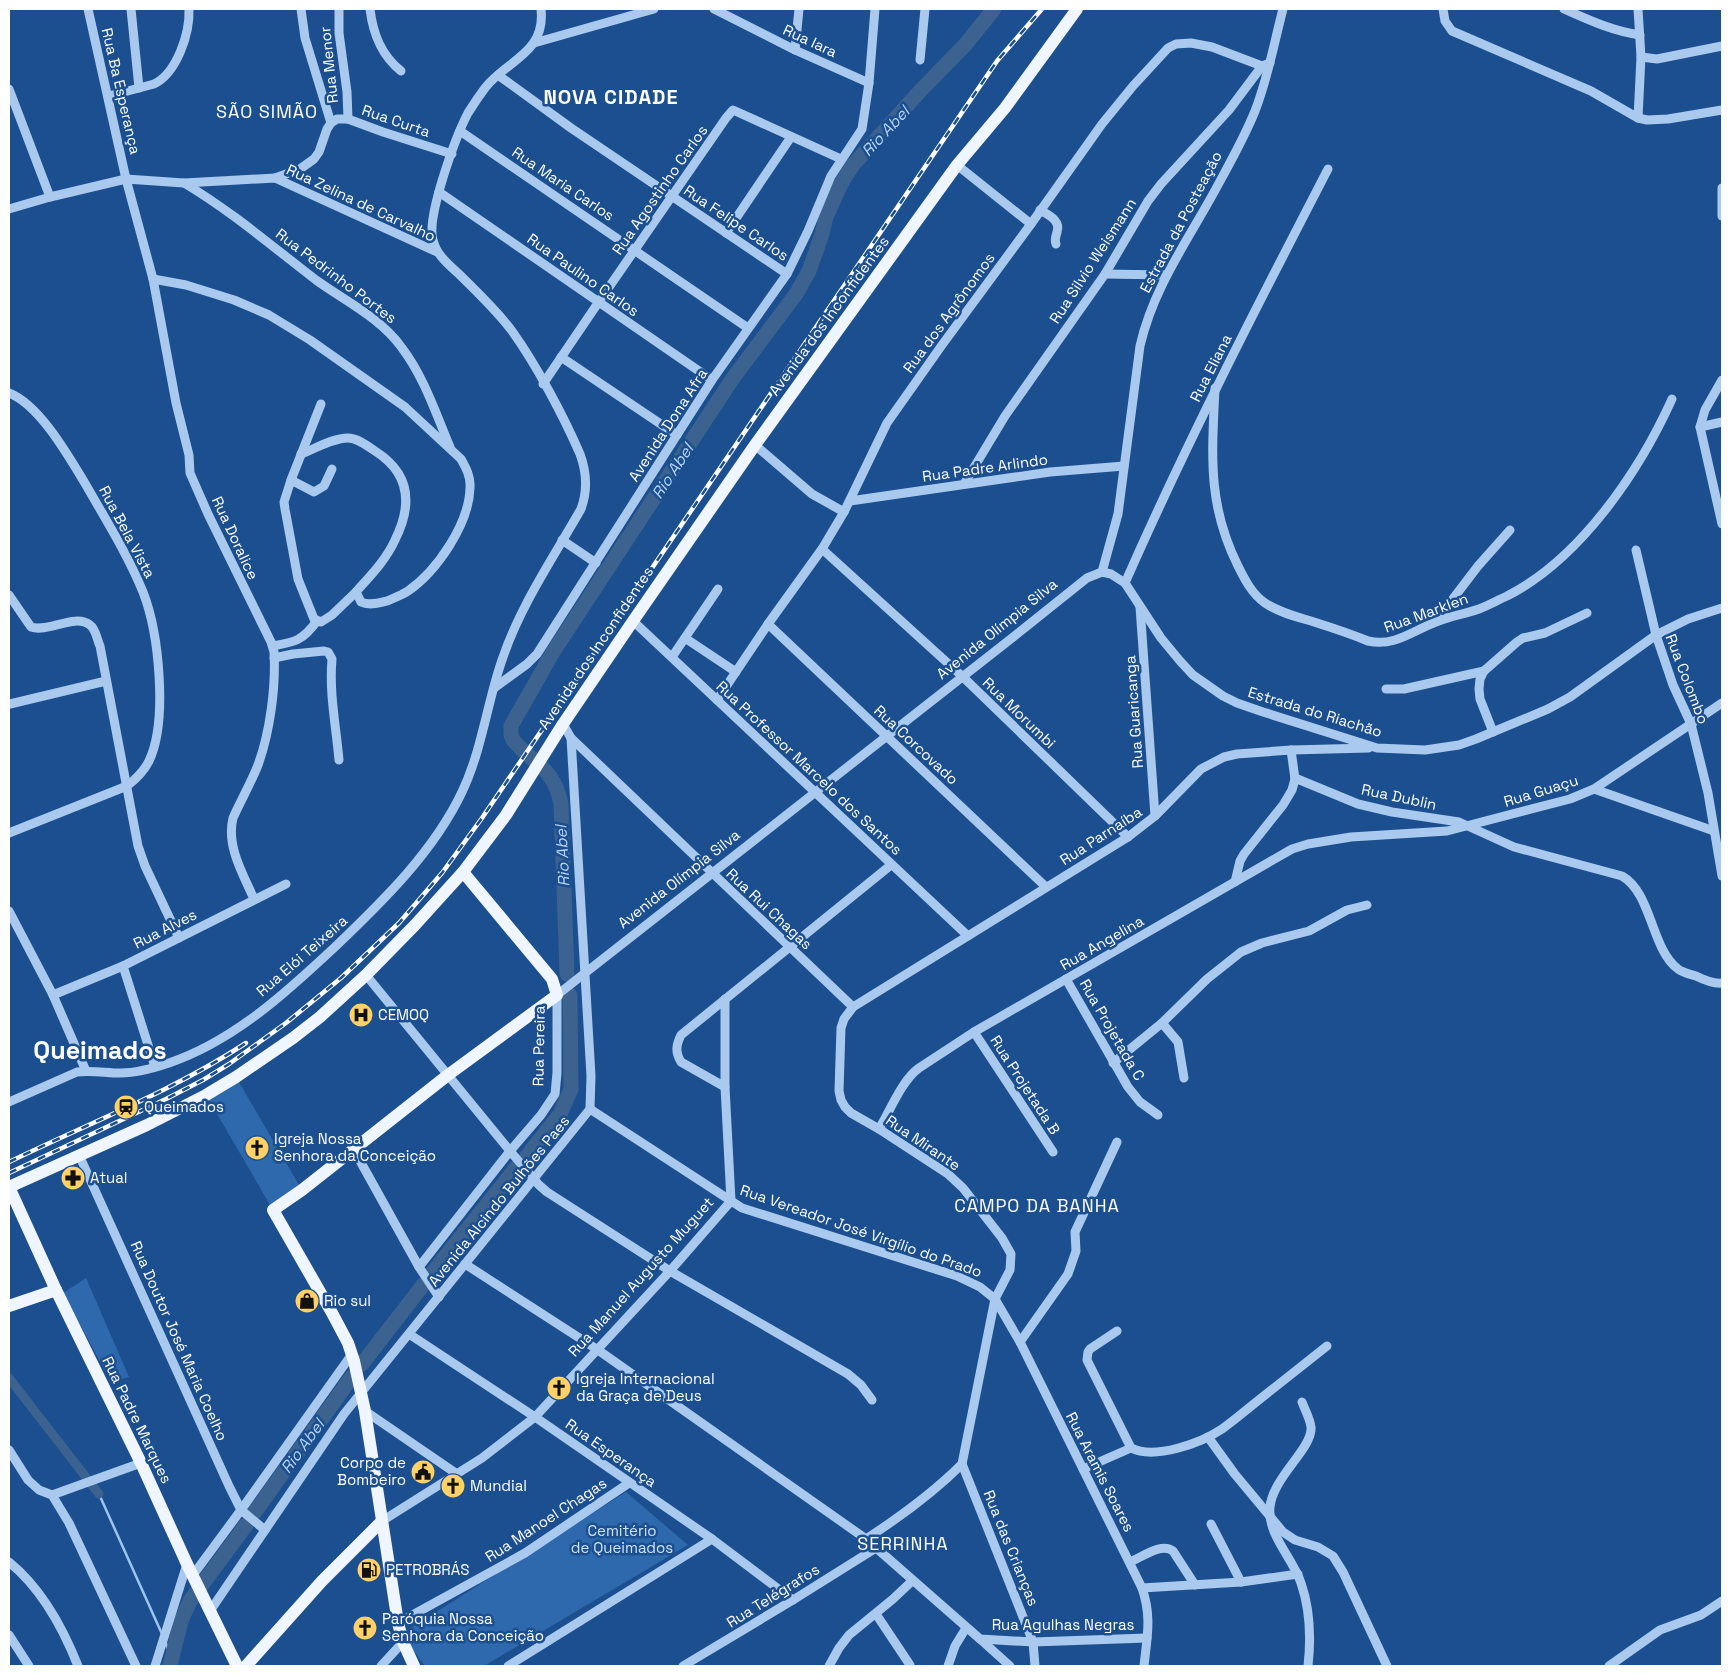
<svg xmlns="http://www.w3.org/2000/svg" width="1731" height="1675" font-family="'Space Grotesk',sans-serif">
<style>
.green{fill:#2e69ad}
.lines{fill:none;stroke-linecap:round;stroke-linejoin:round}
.stream{stroke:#9cc4f0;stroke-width:2.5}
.canal{stroke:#3c6290;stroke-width:9}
.river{stroke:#3c6290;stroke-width:15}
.minor{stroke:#a9c9ee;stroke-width:9}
.major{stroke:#f0f6ff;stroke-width:12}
.rail-casing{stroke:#fff;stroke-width:4.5}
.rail{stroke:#1b4f8f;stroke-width:2.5;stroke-dasharray:8;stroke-linecap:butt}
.labels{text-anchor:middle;stroke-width:5;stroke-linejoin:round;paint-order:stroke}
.street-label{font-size:15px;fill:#fff;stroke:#1b4f8f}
.poi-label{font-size:15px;fill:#fff;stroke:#1b4f8f;text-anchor:start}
.park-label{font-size:15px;fill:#cfe3fa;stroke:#1b4f8f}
.water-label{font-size:16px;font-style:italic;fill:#b5d3f5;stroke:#1b4f8f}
.quarter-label{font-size:18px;letter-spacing:1px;fill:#fff;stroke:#1b4f8f}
.district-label{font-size:20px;font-weight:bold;letter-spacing:1px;fill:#fff;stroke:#1b4f8f}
.town-label{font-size:25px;font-weight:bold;fill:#fff;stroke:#1b4f8f}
</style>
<rect width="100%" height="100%" fill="#1b4f8f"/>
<g class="green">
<path d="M 236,1077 L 302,1190 L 273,1210 L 206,1095 Z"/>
<path d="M 86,1278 L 129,1377 L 111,1382 L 63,1293 Z"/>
<path d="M 626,1492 L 688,1545 L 484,1666 L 425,1666 L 410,1646 L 406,1631 Z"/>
</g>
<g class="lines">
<g class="stream">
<path d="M 99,1494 L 162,1634"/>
<path d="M 165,1641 L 172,1659"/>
</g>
<path class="canal" d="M 9,1378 L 99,1494"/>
<g class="river">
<path d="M 567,974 L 561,804 C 554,767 534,765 513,740 L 511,735 L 511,726 L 553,652 L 733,378 L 796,294 L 809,271 L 822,234 L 826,217 L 842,182 L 853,165 L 922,89 L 965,45 L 994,9"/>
<path d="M 527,1156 L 560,1114 L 571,1089 L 570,995"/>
<path d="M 433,1272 L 516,1168"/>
<path d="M 362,1364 L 423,1285"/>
<path d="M 254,1513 L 351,1378"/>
<path d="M 170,1666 L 181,1621 L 190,1601 L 246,1525"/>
</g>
<g class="minor">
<path d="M 88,9 L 126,179 L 153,279 L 176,403 L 189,455 L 190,473 L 208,514 L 271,642 L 274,652 C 276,687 270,732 258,765 C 251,783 241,800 233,818 C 226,846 243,874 254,899"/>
<path d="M 131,9 L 139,88"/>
<path d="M 301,9 L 305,38 L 331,123"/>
<path d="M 339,9 L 339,33 L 347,92 L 348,119"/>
<path d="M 370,9 C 373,34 381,55 401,71"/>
<path d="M 714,9 L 795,50 L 869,83"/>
<path d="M 1443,9 L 1445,21 L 1452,31 L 1591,91 L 1638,118 L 1647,120 L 1668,119 L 1722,110"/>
<path d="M 1564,9 C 1589,20 1612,31 1640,35"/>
<path d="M 534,43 L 654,9"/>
<path d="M 795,50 L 799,9"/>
<path d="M 1641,57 L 1657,59 L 1722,46"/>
<path d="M 920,60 L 925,9"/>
<path d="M 498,75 L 571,128 L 787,274"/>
<path d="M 9,89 L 50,197"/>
<path d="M 109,96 L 154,84 C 177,73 190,33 189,9"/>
<path d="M 1638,118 L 1641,57 L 1638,9"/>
<path d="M 460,131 L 748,328"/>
<path d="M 957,165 L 1031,224"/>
<path d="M 275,178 L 300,169 L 314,159 L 319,152 L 327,129 L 331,123 L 337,119 L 348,119 L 383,132 L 452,154"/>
<path d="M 184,183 C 231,211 273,247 316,280 C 345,301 381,318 402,348 C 424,377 436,414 450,447"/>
<path d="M 1722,188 L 1722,216"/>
<path d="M 439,192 L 712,380"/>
<path d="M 9,209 L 50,197 L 126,179 L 184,183 L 275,178 L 437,252"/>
<path d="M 1040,210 C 1048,215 1061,220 1057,232 C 1056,237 1054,239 1056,244"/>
<path d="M 726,233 L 791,137"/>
<path d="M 1105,274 L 1166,275"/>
<path d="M 153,279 L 186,285 L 234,300 L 269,315 L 310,340 L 405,407 L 461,459 C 466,468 471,477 470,488 C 469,524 437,571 408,591 C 402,595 394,598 387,601 C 379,603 369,606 361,602 L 356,592 C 370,576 386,560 395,540 C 413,504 410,473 375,451 C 367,446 358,438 348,438 C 332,438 315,449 301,454"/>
<path d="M 561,357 L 677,435"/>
<path d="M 1722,380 L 1705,410 L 1700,427 L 1722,524"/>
<path d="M 543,384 L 598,303 L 726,118 L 733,110 L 841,159"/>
<path d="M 1215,388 C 1212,455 1207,504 1238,566 C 1245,580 1252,594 1265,603 C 1280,613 1298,617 1314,622 C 1333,628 1351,634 1368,641 C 1395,647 1412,631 1436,622 C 1450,616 1465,614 1479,609 C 1489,605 1498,600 1507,596 C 1580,559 1639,472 1672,399"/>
<path d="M 9,393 C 40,405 69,457 86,485 C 106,520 128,555 143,592 C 159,633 168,721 149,761 C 144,771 136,779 127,786 L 9,833"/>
<path d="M 321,404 L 291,480 L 284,502 L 285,509 L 298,579 L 314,619 L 321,622 L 332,615 L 356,592"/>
<path d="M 1700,427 L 1722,422"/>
<path d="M 755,445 L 812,494 L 844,512"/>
<path d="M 291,480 L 314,492 L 324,486 L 332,469"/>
<path d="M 964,484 L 1005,416 L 1105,274 L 1148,201 L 1161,184 L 1229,110 L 1262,66"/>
<path d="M 850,501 L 1050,472 L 1124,466"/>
<path d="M 562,540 L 596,563"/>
<path d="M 822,549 L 963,677 L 1128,837"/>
<path d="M 1636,550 L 1656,635 L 1673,685 L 1691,724 L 1708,793 L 1722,876"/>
<path d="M 1102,572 L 1118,514 L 1140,346 C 1154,285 1191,236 1219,183 C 1232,159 1245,136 1255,111 C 1268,78 1274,43 1283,9"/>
<path d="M 1125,583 C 1187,442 1257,306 1328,169"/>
<path d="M 9,595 L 31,627 C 48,633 75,613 90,625 C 96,629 97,640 100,646 L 138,846 L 145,866 L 179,938"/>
<path d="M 1140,607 L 1155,816"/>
<path d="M 633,621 L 968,936"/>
<path d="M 1436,621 L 1478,566 L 1510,530"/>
<path d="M 768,624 L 1046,887"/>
<path d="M 685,638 L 736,672"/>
<path d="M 273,646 C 296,642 303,640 317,621"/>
<path d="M 672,657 L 718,589"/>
<path d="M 274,658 L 293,654 L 324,651 L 328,652 L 332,659 C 329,693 336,726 339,760"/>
<path d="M 494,688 L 527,664 L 537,654 L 712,380 L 787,274 L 808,231 L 831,176 L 862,129 L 869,83 L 875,9"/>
<path d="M 1386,689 L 1404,689 L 1484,671"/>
<path d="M 717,700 L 768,624 L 822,549 L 844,512 L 887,423 L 942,345 L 1031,224 L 1102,124 L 1133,86 L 1168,48 L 1176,44 L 1191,43 L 1212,47 L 1262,66 L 1270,63"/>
<path d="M 10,704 L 106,681"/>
<path d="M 563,724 L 571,738 L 853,1007"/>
<path d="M 1493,732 L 1480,699 L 1479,689 L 1480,679 L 1484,671 L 1517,642 L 1523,638 L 1545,633 L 1587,613"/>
<path d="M 1295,778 L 1358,804 L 1392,812 L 1459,822 L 1514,847 L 1622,876 C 1652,893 1651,949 1678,969 C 1683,973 1690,974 1696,976 C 1704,980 1713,984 1722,983"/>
<path d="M 1594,789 L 1714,831"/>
<path d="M 1235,882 L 1240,861 L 1244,854 L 1283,805 L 1292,790 L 1295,779 L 1291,750"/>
<path d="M 9,911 L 53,995 L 86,1071"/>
<path d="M 123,966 L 155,1067"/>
<path d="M 366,975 L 510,1151 L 539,1185 L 547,1192 L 670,1271 L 848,1374 L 861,1385 L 872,1400"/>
<path d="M 1066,979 L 1128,1087 L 1140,1102 L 1158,1115"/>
<path d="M 53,995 L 123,966 L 286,884"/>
<path d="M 1162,1023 L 1178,1042 L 1184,1078"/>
<path d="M 974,1032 L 1053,1152"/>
<path d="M 1113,1063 L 1162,1023 L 1207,979 L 1241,952 L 1262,943 L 1309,931 L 1347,910 L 1367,905"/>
<path d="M 725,1087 L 681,1062 C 675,1052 676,1045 681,1035 L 891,865"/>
<path d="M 9,1102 L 77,1072 C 92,1070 106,1073 121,1073 C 137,1073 154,1068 169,1063 C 234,1041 288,991 337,945 C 384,900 434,851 462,792 C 482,750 487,703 502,660 C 520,606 553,558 581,509 C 588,490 587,473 580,454 C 563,415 537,366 512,331 C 498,312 480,295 463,278 C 451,266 437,257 433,240 C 426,217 456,136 468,113 C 473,105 479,96 485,88 C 507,60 546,53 541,9"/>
<path d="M 590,1109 L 742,1208 L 957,1276 L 980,1287 L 995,1299 L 1020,1342 L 1142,1588 C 1152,1617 1147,1637 1144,1666"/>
<path d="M 879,1129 C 890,1111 902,1080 919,1068 L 974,1032 L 1292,849 L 1308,844 L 1351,837 L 1447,831 L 1570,799 L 1594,789 L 1722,703"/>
<path d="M 354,1150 L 419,1267 L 439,1297"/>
<path d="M 79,1155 L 229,1486 L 241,1510 L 265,1530"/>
<path d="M 465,1264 L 598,1350 L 866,1539 L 980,1639 L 1033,1642 L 1147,1638"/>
<path d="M 419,1267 L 510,1151 L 541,1115 L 555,1094 L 557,1073 L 557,995 L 1017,634 L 1087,578 L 1102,572 L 1111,574 L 1125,583 L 1161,638 L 1180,661 L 1193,675 L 1223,696 L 1237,703 L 1263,712 L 1377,748 L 1425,750 L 1459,745 L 1476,739 L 1548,709 L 1570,697 L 1656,635 L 1688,619 L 1722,608"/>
<path d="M 1117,1331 L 1090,1349 L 1088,1352 L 1087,1360 L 1131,1448 C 1155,1460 1201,1443 1222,1429 C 1233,1421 1244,1412 1255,1403 C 1279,1384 1303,1365 1327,1346"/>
<path d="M 409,1334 L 535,1417 L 712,1539 L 793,1600"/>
<path d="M 1020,1342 L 1068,1274 L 1076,1251 L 1075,1232 L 1117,1142"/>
<path d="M 1302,1402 C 1305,1410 1310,1419 1311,1427 C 1313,1448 1273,1477 1270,1507 C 1267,1535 1293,1558 1301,1583 C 1310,1609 1311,1639 1308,1666"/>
<path d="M 365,1411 L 457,1474"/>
<path d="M 1208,1437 L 1234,1473 L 1283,1532 L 1295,1540 L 1318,1547 L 1333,1556 L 1343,1572 L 1387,1666"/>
<path d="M 9,1450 L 28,1480 L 39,1490 L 52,1495 L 69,1523 L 136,1666"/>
<path d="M 962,1464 L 1033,1642 L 1035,1666"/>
<path d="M 1083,1469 L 1131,1448"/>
<path d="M 52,1495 L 141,1463"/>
<path d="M 382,1521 L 482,1458 L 535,1417 L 670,1271 L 731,1201 L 725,1087 L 725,999"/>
<path d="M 1211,1524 L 1241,1582"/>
<path d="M 866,1539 C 900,1517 933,1493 962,1464 L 995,1299 L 1010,1270 L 1011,1254 L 1002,1238 L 963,1188 L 948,1174 L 879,1129 L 851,1113 L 845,1107 L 841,1100 L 839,1091 L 841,1028 L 844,1019 L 853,1007 L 1128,837 L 1155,816 L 1201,769 L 1224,757 L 1237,754 L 1291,750 L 1369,748"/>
<path d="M 9,1562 C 41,1588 63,1628 78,1666"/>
<path d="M 1130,1562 C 1142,1557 1162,1542 1173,1551 L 1195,1585"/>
<path d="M 193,1575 L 241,1510 L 352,1354"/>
<path d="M 1142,1588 L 1241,1582 L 1298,1574"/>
<path d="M 210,1611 L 344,1414 L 590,1109 L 591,1076 L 571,738"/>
<path d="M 876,1614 L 910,1665"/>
<path d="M 398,1623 L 525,1553 L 629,1483"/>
<path d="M 9,1635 L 29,1666"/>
<path d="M 980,1639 L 1010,1666"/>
<path d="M 155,1666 L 187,1564"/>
<path d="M 381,1666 L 403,1642"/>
<path d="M 508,1666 L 712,1539"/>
<path d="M 683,1666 L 793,1600 L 876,1548"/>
<path d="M 829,1666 L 839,1648 L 849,1635 L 893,1599 L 912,1581"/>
<path d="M 948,1666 L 955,1646 L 966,1628"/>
<path d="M 1609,1666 L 1660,1630 L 1701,1615 L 1722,1601"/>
</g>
<g class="major">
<path d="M 9,1187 L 147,1125 L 206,1095 L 236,1077 L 293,1038 L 320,1017 L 366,975 L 415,925 L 463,872 L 506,815 L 563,724 L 633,621 L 755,445 L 957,165 L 1005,108 L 1077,9"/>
<path d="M 9,1187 L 56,1290 L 141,1463 L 187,1564 L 237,1666"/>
<path d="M 9,1306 L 56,1290"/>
<path d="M 246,1666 L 322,1581 L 382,1521"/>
<path d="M 414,1666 L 403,1642 L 398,1623 L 365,1411 L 354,1361 L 348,1343 L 331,1311 L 273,1210 L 302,1190 L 448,1075 L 557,995 L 552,979 L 463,872"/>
</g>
<defs>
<g id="rail">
<path d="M 9,1162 C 87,1124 173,1091 246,1043"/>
<path d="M 9,1173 L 166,1099 L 203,1080 L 229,1064 L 286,1023 L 341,978 L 399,923 L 442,873 L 482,818 L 997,61 L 1042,9"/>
</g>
</defs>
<use href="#rail" class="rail-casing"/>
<use href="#rail" class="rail"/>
</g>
<defs>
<symbol id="hospital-disc" viewBox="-11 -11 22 22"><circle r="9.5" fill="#ffd166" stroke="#1b4f8f"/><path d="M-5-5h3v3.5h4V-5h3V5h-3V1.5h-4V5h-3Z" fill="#111"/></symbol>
<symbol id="station-disc" viewBox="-11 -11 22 22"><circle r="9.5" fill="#ffd166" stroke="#1b4f8f"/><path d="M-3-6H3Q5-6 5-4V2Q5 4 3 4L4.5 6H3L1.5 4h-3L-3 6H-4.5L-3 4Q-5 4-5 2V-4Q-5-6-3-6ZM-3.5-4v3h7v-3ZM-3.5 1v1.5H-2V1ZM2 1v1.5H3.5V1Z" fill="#111"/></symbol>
<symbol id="church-disc" viewBox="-11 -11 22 22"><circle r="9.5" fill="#ffd166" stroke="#1b4f8f"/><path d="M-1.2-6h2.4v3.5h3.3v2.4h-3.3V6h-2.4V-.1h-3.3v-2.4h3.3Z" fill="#111"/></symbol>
<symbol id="pharmacy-disc" viewBox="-11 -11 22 22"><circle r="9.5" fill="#ffd166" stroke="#1b4f8f"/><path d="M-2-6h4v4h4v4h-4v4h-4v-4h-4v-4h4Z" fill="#111"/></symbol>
<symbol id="shop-disc" viewBox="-11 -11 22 22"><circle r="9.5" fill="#ffd166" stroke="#1b4f8f"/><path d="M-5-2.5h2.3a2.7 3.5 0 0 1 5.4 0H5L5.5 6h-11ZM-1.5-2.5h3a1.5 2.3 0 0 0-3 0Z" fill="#111"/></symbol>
<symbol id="civic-disc" viewBox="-11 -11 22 22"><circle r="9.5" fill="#ffd166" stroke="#1b4f8f"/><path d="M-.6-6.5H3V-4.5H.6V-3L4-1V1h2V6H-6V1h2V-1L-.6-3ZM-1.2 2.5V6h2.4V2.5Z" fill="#111"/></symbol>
<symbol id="fuel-disc" viewBox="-11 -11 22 22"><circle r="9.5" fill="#ffd166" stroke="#1b4f8f"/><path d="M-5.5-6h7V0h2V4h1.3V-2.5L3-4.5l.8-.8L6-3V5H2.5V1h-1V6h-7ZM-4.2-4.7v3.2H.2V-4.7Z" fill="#111"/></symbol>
</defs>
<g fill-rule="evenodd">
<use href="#hospital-disc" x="347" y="1001" width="28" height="28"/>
<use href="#station-disc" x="112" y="1093" width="28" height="28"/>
<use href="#church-disc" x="243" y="1134" width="28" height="28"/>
<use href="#pharmacy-disc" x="59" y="1164" width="28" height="28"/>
<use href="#shop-disc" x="293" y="1287" width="28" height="28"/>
<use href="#church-disc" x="545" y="1374" width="28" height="28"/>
<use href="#civic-disc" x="409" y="1458" width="28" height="28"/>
<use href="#church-disc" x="439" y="1472" width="28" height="28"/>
<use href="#fuel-disc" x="355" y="1556" width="28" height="28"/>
<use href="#church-disc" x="351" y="1614" width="28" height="28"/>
</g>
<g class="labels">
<g class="street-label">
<text transform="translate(810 41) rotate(25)" y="5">Rua Iara</text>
<text transform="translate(329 65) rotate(-96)" y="5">Rua Menor</text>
<text transform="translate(121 91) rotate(77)" y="5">Rua Ba Esperança</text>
<text transform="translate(396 121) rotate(19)" y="5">Rua Curta</text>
<text transform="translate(563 184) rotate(34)" y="5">Rua Maria Carlos</text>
<text transform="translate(660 190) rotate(-55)" y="5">Rua Agostinho Carlos</text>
<text transform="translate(361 203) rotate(25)" y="5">Rua Zelina de Carvalho</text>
<text transform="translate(1181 222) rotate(-62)" y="5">Estrada da Posteação</text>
<text transform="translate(736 223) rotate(34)" y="5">Rua Felipe Carlos</text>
<text transform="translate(1093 261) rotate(-57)" y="5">Rua Silvio Weismann</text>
<text transform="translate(583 275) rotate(35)" y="5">Rua Paulino Carlos</text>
<text transform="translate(336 276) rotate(37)" y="5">Rua Pedrinho Portes</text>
<text transform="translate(949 313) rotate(-54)" y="5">Rua dos Agrônomos</text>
<text transform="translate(829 316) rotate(-54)" y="5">Avenida dos Inconfidentes</text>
<text transform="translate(1211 368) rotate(-63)" y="5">Rua Eliana</text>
<text transform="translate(668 425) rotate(-57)" y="5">Avenida Dona Afra</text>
<text transform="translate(985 468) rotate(-8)" y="5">Rua Padre Arlindo</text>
<text transform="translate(127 532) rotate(62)" y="5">Rua Bela Vista</text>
<text transform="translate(235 538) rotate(65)" y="5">Rua Doralice</text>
<text transform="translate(1426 613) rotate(-20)" y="5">Rua Marklen</text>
<text transform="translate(997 629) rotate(-39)" y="5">Avenida Olímpia Silva</text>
<text transform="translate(596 648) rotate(-56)" y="5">Avenida dos Inconfidentes</text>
<text transform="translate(1687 679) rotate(69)" y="5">Rua Colombo</text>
<text transform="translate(1134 712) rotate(-94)" y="5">Rua Guaricanga</text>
<text transform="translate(1315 712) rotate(17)" y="5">Estrada do Riachão</text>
<text transform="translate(1019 713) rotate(44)" y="5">Rua Morumbi</text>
<text transform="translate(916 745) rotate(43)" y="5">Rua Corcovado</text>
<text transform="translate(809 768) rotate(43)" y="5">Rua Professor Marcelo dos Santos</text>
<text transform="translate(1541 791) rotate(-17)" y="5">Rua Guaçu</text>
<text transform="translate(1399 797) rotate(12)" y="5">Rua Dublin</text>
<text transform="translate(1101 836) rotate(-33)" y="5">Rua Parnaíba</text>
<text transform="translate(679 879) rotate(-38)" y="5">Avenida Olímpia Silva</text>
<text transform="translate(769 909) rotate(43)" y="5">Rua Rui Chagas</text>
<text transform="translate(165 929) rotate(-27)" y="5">Rua Alves</text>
<text transform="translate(1102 943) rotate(-30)" y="5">Rua Angelina</text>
<text transform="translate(302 956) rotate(-41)" y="5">Rua Elói Teixeira</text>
<text transform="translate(1112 1030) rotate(60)" y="5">Rua Projetada C</text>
<text transform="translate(539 1046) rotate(-89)" y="5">Rua Pereira</text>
<text transform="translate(1025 1085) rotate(57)" y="5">Rua Projetada B</text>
<text transform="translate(923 1143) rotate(34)" y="5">Rua Mirante</text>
<text transform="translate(499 1201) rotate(-51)" y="5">Avenida Alcindo Bulhões Paes</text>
<text transform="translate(861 1231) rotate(19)" y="5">Rua Vereador José Virgílio do Prado</text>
<text transform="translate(641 1277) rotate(-48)" y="5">Rua Manuel Augusto Muguet</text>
<text transform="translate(179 1341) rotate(66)" y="5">Rua Doutor José Maria Coelho</text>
<text transform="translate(137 1420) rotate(64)" y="5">Rua Padre Marques</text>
<text transform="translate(611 1453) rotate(35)" y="5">Rua Esperança</text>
<text transform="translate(1100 1472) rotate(63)" y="5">Rua Aramis Soares</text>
<text transform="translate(546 1520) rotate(-33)" y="5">Rua Manoel Chagas</text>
<text transform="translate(1011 1548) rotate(68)" y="5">Rua das Crianças</text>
<text transform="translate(773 1596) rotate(-32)" y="5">Rua Telégrafos</text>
<text x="1063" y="1630">Rua Agulhas Negras</text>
</g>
<g class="poi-label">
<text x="378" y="1020">CEMOQ</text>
<text x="144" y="1112">Queimados</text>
<text x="274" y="1144">Igreja Nossa<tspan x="274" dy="17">Senhora da Conceição</tspan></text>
<text x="90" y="1183">Atual</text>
<text x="324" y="1306">Rio sul</text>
<text x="576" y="1384">Igreja Internacional<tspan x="576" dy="17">da Graça de Deus</tspan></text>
<text x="406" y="1468" text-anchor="end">Corpo de<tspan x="406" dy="17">Bombeiro</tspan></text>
<text x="470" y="1491">Mundial</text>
<text x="386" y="1575">PETROBRÁS</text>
<text x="382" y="1624">Paróquia Nossa<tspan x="382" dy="17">Senhora da Conceição</tspan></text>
</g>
<g class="park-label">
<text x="622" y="1536">Cemitério<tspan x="622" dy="17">de Queimados</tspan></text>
</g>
<g class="water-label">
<text transform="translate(885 131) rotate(-47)" y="6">Rio Abel</text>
<text transform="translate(672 471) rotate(-57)" y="6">Rio Abel</text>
<text transform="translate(562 856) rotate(-93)" y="6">Rio Abel</text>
<text transform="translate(302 1446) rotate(-54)" y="6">Rio Abel</text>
</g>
<g class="quarter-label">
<text x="267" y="118">SÃO SIMÃO</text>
<text x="1037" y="1212">CAMPO DA BANHA</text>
<text x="903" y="1550">SERRINHA</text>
</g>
<g class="district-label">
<text x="611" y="104">NOVA CIDADE</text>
</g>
<g class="town-label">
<text x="100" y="1059">Queimados</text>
</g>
</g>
<rect width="1731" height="1675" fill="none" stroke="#ffffff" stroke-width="20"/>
</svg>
